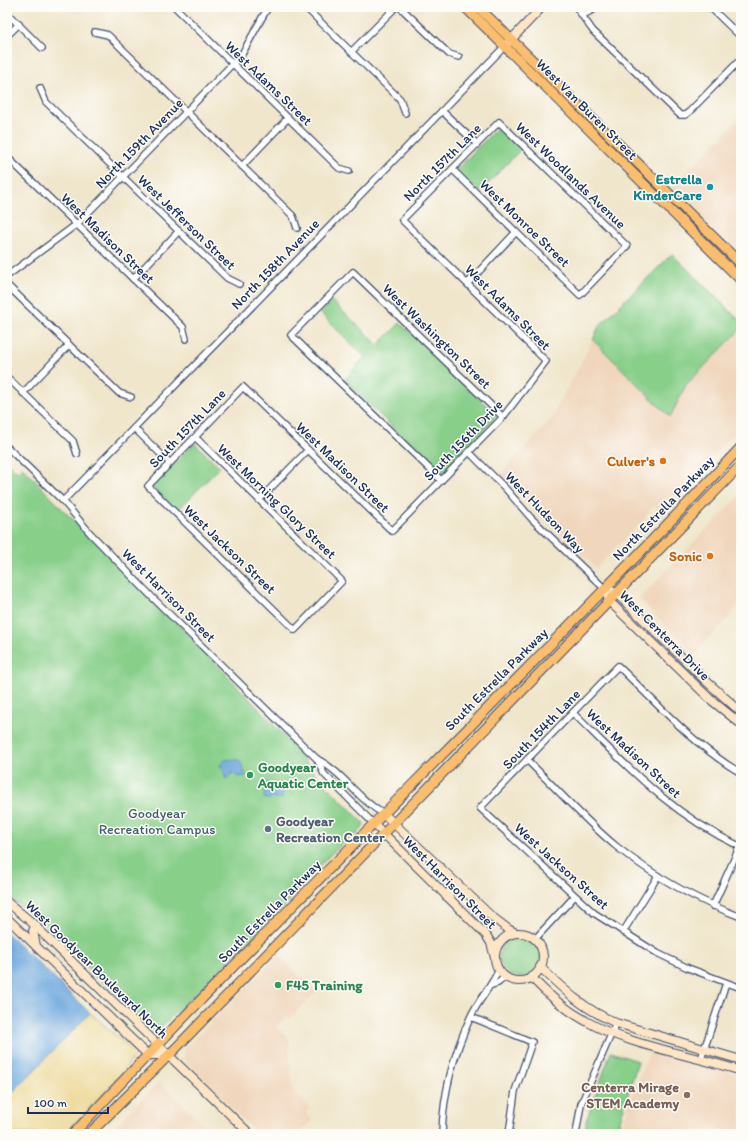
<svg xmlns="http://www.w3.org/2000/svg" width="748" height="1141" font-family="Itim,sans-serif">
<style>
.built{fill:#f0d6bc}
.green{fill:#88cf8a;stroke:#527f74}
.sand{fill:#eeda9e;stroke:#84847e}
.water{fill:#6ea8de;stroke:#446c9e}
.lines{fill:none;stroke-linecap:round;stroke-linejoin:round}
.street-casing{stroke:#3b4a6e;stroke-width:8}
.secondary-casing{stroke:#3b4a6e;stroke-width:10}
.primary-casing{stroke:#3b4a6e;stroke-width:11}
.street{stroke:#fff;stroke-width:5.5}
.secondary{stroke:#fde5c5;stroke-width:8}
.primary{stroke:#fabe6e;stroke-width:9}
.culture-dot{fill:#0f9aa8;stroke:#fdfcf7;stroke-width:1.5}
.food-dot{fill:#e8710a;stroke:#fdfcf7;stroke-width:1.5}
.leisure-dot{fill:#2e9e5b;stroke:#fdfcf7;stroke-width:1.5}
.service-dot{fill:#5c6f8a;stroke:#fdfcf7;stroke-width:1.5}
.education-dot{fill:#8d6e63;stroke:#fdfcf7;stroke-width:1.5}
.labels{text-anchor:middle;stroke-width:3;stroke-linejoin:round;paint-order:stroke}
.street-label{font-size:14px;fill:#1b2f5e;stroke:#fdfcf7}
.culture-label{font-size:14px;font-weight:bold;fill:#0d838f;stroke:#fdfcf7;text-anchor:end}
.food-label{font-size:14px;font-weight:bold;fill:#c56008;stroke:#fdfcf7;text-anchor:end}
.leisure-label{font-size:14px;font-weight:bold;fill:#27864d;stroke:#fdfcf7;text-anchor:start}
.park-label{font-size:14px;fill:#3c5f6b;stroke:#fdfcf7}
.service-label{font-size:14px;font-weight:bold;fill:#4e5e75;stroke:#fdfcf7;text-anchor:start}
.education-label{font-size:14px;font-weight:bold;fill:#785e54;stroke:#fdfcf7;text-anchor:end}
</style>
<rect width="100%" height="100%" fill="#fdfcf7"/>
<filter id="ink" filterUnits="userSpaceOnUse"><feTurbulence type="fractalNoise" baseFrequency=".025" numOctaves="2"/><feDisplacementMap in="SourceGraphic" scale="8" xChannelSelector="R" yChannelSelector="G"/><feConvolveMatrix kernelMatrix="1 2 1 2 8 2 1 2 1" color-interpolation-filters="sRGB"/></filter>
<filter id="wash" filterUnits="userSpaceOnUse"><feTurbulence type="fractalNoise" baseFrequency=".012" numOctaves="4" result="noise"/><feDisplacementMap in="SourceGraphic" scale="16" xChannelSelector="R" yChannelSelector="G"/><feGaussianBlur stdDeviation="0.9" result="paint"/><feColorMatrix in="noise" values="0 0 0 0 0 0 0 0 0 0 0 0 0 0 0 0 0 1.4 0 .05"/><feComposite in="paint" operator="in"/></filter>
<g filter="url(#wash)">
<rect width="100%" height="100%" fill="#f0e6cc"/>
<g class="built">
<path d="M 741,117 L 741,255 L 718,236 L 670,189 Z"/>
<path d="M 741,329 L 741,427 L 672,499 L 669,496 L 657,509 L 654,506 L 651,508 L 644,519 L 596,568 L 500,474 L 550,421 L 593,340 L 670,417 L 686,385 Z"/>
<path d="M 741,494 L 741,599 L 731,615 L 703,644 L 696,655 L 639,599 Z"/>
<path d="M 279,955 L 316,992 L 290,1019 L 287,1016 L 276,1027 L 289,1038 L 292,1089 L 309,1107 L 306,1113 L 312,1120 L 298,1134 L 257,1134 L 184,1059 L 183,1049 L 201,1033 Z"/>
<path d="M 651,1048 L 741,1075 L 741,1134 L 620,1134 L 625,1114 Z"/>
<path d="M 159,1082 L 213,1134 L 108,1134 Z"/>
</g>
<g class="green">
<path d="M 498,127 L 521,149 L 480,192 L 456,170 Z"/>
<path d="M 672,254 L 741,322 L 741,329 L 686,385 L 670,417 L 593,340 L 599,326 Z"/>
<path d="M 332,301 L 378,345 L 400,323 L 497,416 L 442,475 L 344,380 L 365,357 L 320,313 Z"/>
<path d="M 194,443 L 220,467 L 177,511 L 152,487 Z"/>
<path d="M 7,462 L 17,472 L 22,467 L 68,515 L 101,544 L 161,606 L 278,729 L 318,777 L 364,823 C 364,831 353,836 347,840 C 328,855 300,886 285,906 L 157,1031 L 149,1028 L 133,1009 L 111,988 L 96,978 L 78,956 L 49,928 L 7,896 Z"/>
<circle cx="520" cy="956" r="21"/>
<path d="M 611,1052 L 638,1061 L 616,1134 L 586,1134 L 586,1121 Z"/>
</g>
<path class="sand" d="M 90,1013 L 136,1053 L 121,1075 L 64,1134 L 7,1134 L 7,1098 Z"/>
<g class="water">
<path d="M 236,759 L 240,761 L 246,776 L 238,777 L 233,772 L 228,779 L 225,778 L 224,770 L 220,765 L 225,760 Z"/>
<path d="M 265,783 L 283,784 L 282,798 L 264,799 Z"/>
<path d="M 7,933 L 90,1013 L 7,1098 Z"/>
</g>
</g>
<g filter="url(#ink)">
<g class="lines">
<defs>
<g id="street">
<path d="M 175,7 L 339,168 L 349,171"/>
<path d="M 305,7 L 400,99 L 405,113"/>
<path d="M 400,7 L 449,54 L 459,57"/>
<path d="M 576,7 L 593,31 L 680,115 L 685,115 L 689,112 L 741,59"/>
<path d="M 710,7 L 741,37"/>
<path d="M 7,13 L 42,48"/>
<path d="M 583,15 L 599,7"/>
<path d="M 95,32 L 108,35 L 293,216 L 297,228"/>
<path d="M 7,36 L 19,24"/>
<path d="M 351,52 L 396,7"/>
<path d="M 40,88 L 46,102 L 227,278 L 239,284"/>
<path d="M 442,111 L 477,144"/>
<path d="M 7,157 L 183,327 L 186,339"/>
<path d="M 242,166 L 288,118"/>
<path d="M 7,276 L 77,224 L 186,112 L 242,54 L 268,7"/>
<path d="M 133,279 L 179,231"/>
<path d="M 468,283 L 516,232"/>
<path d="M 7,285 L 119,393 L 131,397"/>
<path d="M 7,377 L 73,441 L 77,454"/>
<path d="M 23,393 L 69,345"/>
<path d="M 134,428 L 170,463"/>
<path d="M 195,437 L 342,581 L 295,630 L 148,486 L 243,387 L 392,531 L 503,417 L 546,361 L 402,220 L 499,122 L 627,246 L 580,295 L 452,169"/>
<path d="M 7,447 L 63,501 L 90,533 L 152,597 L 317,759 C 343,772 358,800 384,814"/>
<path d="M 469,452 L 505,488 L 531,518 L 605,589"/>
<path d="M 441,480 L 291,335 L 353,272 L 503,417"/>
<path d="M 259,500 L 308,450"/>
<path d="M 63,501 L 505,46"/>
<path d="M 573,713 C 627,766 670,814 741,847"/>
<path d="M 317,759 L 324,774 L 374,824"/>
<path d="M 527,760 C 557,789 585,821 617,847 C 655,877 696,900 741,917"/>
<path d="M 741,773 C 694,746 657,703 618,666 L 480,808 L 594,913 L 657,953 L 688,968 L 741,988"/>
<path d="M 713,906 L 740,846"/>
<path d="M 623,932 L 658,876"/>
<path d="M 535,939 L 574,897"/>
<path d="M 492,985 L 498,983 L 506,976"/>
<path d="M 471,1017 L 532,1042 L 515,1091 L 509,1134"/>
<path d="M 701,1059 L 726,983"/>
<path d="M 442,1134 C 443,1094 454,1053 471,1016 C 479,999 492,986 499,969"/>
<path d="M 576,1134 L 581,1104 L 616,1023"/>
</g>
<g id="secondary">
<path d="M 507,44 L 542,7"/>
<path d="M 605,589 L 609,601 L 710,699 L 741,724"/>
<path d="M 612,591 L 616,593 L 705,680 L 741,712"/>
<path d="M 384,814 L 491,916 L 508,929 L 516,933"/>
<path d="M 374,824 L 486,935 L 491,943 L 495,958"/>
<path d="M 446,896 L 457,884"/>
<path d="M 7,902 L 29,920 L 250,1134"/>
<path d="M 7,918 L 148,1055 L 168,1055"/>
<path d="M 36,925 L 33,931 L 36,946"/>
<circle cx="519" cy="957" r="24"/>
<path d="M 540,967 C 565,991 584,1009 616,1023 L 741,1060"/>
<path d="M 531,977 C 547,994 566,1010 586,1021 C 629,1046 693,1055 741,1071"/>
</g>
<g id="primary">
<path d="M 465,7 L 741,280"/>
<path d="M 478,7 L 741,264"/>
<path d="M 73,1134 C 291,901 522,680 741,447"/>
<path d="M 89,1134 L 177,1047 L 741,465"/>
</g>
</defs>
<use href="#street" class="street-casing"/>
<use href="#secondary" class="secondary-casing"/>
<use href="#primary" class="primary-casing"/>
<use href="#street" class="street"/>
<use href="#secondary" class="secondary"/>
<use href="#primary" class="primary"/>
</g>
</g>
<circle class="culture-dot" cx="710" cy="187" r="4"/>
<g class="food-dot">
<circle cx="663" cy="461" r="4"/>
<circle cx="710" cy="556" r="4"/>
</g>
<g class="leisure-dot">
<circle cx="250" cy="775" r="4"/>
<circle cx="278" cy="985" r="4"/>
</g>
<circle class="service-dot" cx="268" cy="829" r="4"/>
<circle class="education-dot" cx="687" cy="1095" r="4"/>
<g class="labels">
<g class="street-label">
<text transform="translate(269 83) rotate(44)" y="5">West Adams Street</text>
<text transform="translate(587 109) rotate(45)" y="5">West Van Buren Street</text>
<text transform="translate(139 143) rotate(-46)" y="5">North 159th Avenue</text>
<text transform="translate(442 162) rotate(-45)" y="5">North 157th Lane</text>
<text transform="translate(571 175) rotate(44)" y="5">West Woodlands Avenue</text>
<text transform="translate(187 222) rotate(44)" y="5">West Jefferson Street</text>
<text transform="translate(525 223) rotate(44)" y="5">West Monroe Street</text>
<text transform="translate(108 238) rotate(44)" y="5">West Madison Street</text>
<text transform="translate(275 264) rotate(-46)" y="5">North 158th Avenue</text>
<text transform="translate(508 307) rotate(45)" y="5">West Adams Street</text>
<text transform="translate(437 336) rotate(44)" y="5">West Washington Street</text>
<text transform="translate(187 428) rotate(-46)" y="5">South 157th Lane</text>
<text transform="translate(463 440) rotate(-46)" y="5">South 156th Drive</text>
<text transform="translate(343 467) rotate(44)" y="5">West Madison Street</text>
<text transform="translate(277 501) rotate(44)" y="5">West Morning Glory Street</text>
<text transform="translate(663 508) rotate(-46)" y="5">North Estrella Parkway</text>
<text transform="translate(545 512) rotate(46)" y="5">West Hudson Way</text>
<text transform="translate(230 549) rotate(44)" y="5">West Jackson Street</text>
<text transform="translate(169 595) rotate(45)" y="5">West Harrison Street</text>
<text transform="translate(665 635) rotate(45)" y="5">West Centerra Drive</text>
<text transform="translate(496 679) rotate(-45)" y="5">South Estrella Parkway</text>
<text transform="translate(541 729) rotate(-46)" y="5">South 154th Lane</text>
<text transform="translate(634 753) rotate(43)" y="5">West Madison Street</text>
<text transform="translate(562 866) rotate(42)" y="5">West Jackson Street</text>
<text transform="translate(450 882) rotate(45)" y="5">West Harrison Street</text>
<text transform="translate(269 911) rotate(-45)" y="5">South Estrella Parkway</text>
<text transform="translate(97 969) rotate(44)" y="5">West Goodyear Boulevard North</text>
</g>
<g class="culture-label">
<text x="702" y="184">Estrella<tspan x="702" dy="16">KinderCare</tspan></text>
</g>
<g class="food-label">
<text x="655" y="466">Culver's</text>
<text x="702" y="561">Sonic</text>
</g>
<g class="leisure-label">
<text x="258" y="772">Goodyear<tspan x="258" dy="16">Aquatic Center</tspan></text>
<text x="286" y="990">F45 Training</text>
</g>
<g class="park-label">
<text x="157" y="818">Goodyear<tspan x="157" dy="16">Recreation Campus</tspan></text>
</g>
<g class="service-label">
<text x="276" y="826">Goodyear<tspan x="276" dy="16">Recreation Center</tspan></text>
</g>
<g class="education-label">
<text x="679" y="1092">Centerra Mirage<tspan x="679" dy="16">STEM Academy</tspan></text>
</g>
</g>
<rect width="748" height="1141" fill="none" stroke="#fdfcf7" stroke-width="24"/>
<path d="M28 1107v6h80v-6" fill="none" stroke="#1b2f5e" stroke-width="2"/>
<text x="34" y="1107" font-size="12" fill="#1b2f5e" stroke="#fdfcf7" stroke-width="3" paint-order="stroke">100 m</text>
</svg>
